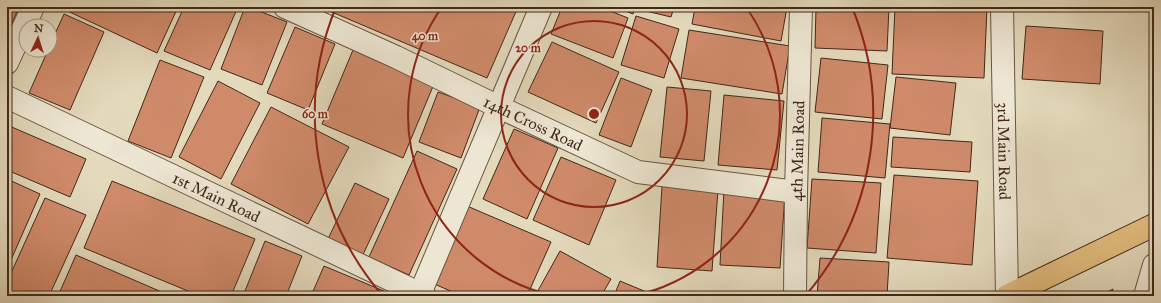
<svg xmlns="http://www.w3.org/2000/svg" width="1161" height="303" font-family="'IM FELL Great Primer',serif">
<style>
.building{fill:#cf8a6a;stroke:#41291a}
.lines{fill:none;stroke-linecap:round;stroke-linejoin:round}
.minor-casing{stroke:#6a5542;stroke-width:24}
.major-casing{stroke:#41291a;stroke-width:24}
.minor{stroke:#ede6d3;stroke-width:22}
.major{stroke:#e2bc7e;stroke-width:22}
.ring{fill:none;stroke:#8f2418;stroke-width:2}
.labels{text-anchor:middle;stroke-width:3;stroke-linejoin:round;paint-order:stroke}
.street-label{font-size:16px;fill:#41291a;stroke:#ede6d3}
.centre{fill:#8f2418;stroke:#ede6d3;stroke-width:2}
.ring-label{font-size:12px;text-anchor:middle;font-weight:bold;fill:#8f2418;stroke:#ede6d3;stroke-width:3;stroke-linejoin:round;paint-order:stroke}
</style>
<rect width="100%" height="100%" fill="#e3d9bb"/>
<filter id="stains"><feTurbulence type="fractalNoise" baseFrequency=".005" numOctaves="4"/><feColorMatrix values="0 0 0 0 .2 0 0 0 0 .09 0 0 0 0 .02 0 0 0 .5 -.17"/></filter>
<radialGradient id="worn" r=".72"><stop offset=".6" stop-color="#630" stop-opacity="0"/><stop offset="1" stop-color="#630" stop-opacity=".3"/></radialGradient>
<g class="building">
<path d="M 7,7 L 19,7 L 7,34 Z"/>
<path d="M 59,7 L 178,7 L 157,53 Z"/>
<path d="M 184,7 L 238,7 L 210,70 L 164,51 Z"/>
<path d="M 245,7 L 249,7 L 287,22 L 262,85 L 221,69 Z"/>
<path d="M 320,7 L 518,7 L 487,78 Z"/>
<path d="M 562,7 L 600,7 L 628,18 L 613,58 L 551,34 Z"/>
<path d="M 615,7 L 635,7 L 633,14 Z"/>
<path d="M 647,7 L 674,7 L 671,17 L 646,11 Z"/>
<path d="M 695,7 L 787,7 L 781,41 L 692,24 Z"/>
<path d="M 816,7 L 889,7 L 887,51 L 815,48 Z"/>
<path d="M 895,7 L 987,7 L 984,78 L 892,74 Z"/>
<path d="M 64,14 L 104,32 L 70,110 L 29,93 L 48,50 L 50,50 L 50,45 Z"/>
<path d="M 636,16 L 679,29 L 664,78 L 621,65 Z"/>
<path d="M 1026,26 L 1103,31 L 1100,84 L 1022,79 Z"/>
<path d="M 295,27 L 335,44 L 308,110 L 267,93 Z"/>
<path d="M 689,30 L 790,46 L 782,94 L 681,78 Z"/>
<path d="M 552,42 L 619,72 L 596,123 L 528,92 Z"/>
<path d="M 353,50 L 434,84 L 403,158 L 322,124 Z"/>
<path d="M 821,58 L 888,65 L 882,119 L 815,112 Z"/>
<path d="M 160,60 L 204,77 L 171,158 L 128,141 Z"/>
<path d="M 896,77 L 956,83 L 950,135 L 890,128 Z"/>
<path d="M 621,78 L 652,90 L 631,147 L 599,135 Z"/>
<path d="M 218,81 L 260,103 L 221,179 L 179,157 Z"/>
<path d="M 667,87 L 711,91 L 704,161 L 660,157 Z"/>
<path d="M 438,92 L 480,107 L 461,158 L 419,142 Z"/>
<path d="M 724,95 L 784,101 L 777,170 L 718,165 Z"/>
<path d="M 271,107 L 349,147 L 308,224 L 231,184 Z"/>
<path d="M 822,118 L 890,124 L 885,178 L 818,172 Z"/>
<path d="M 7,125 L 86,159 L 70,197 L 7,170 Z"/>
<path d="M 514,129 L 558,148 L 527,219 L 483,199 Z"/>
<path d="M 893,137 L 972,142 L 970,172 L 891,167 Z"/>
<path d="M 417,151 L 457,169 L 409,275 L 369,257 Z"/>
<path d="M 561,157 L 616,180 L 589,245 L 533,220 Z"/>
<path d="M 894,175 L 978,181 L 972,265 L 887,258 Z"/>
<path d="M 7,179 L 40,194 L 7,269 Z"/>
<path d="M 812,179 L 881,183 L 876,253 L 807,248 Z"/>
<path d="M 112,181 L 255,239 L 231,296 L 200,296 L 84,248 Z"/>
<path d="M 355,183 L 389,199 L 360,261 L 325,245 Z"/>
<path d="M 662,186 L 718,190 L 712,271 L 657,267 Z"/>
<path d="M 724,190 L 785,193 L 780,268 L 720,265 Z"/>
<path d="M 45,198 L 86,215 L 49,296 L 7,296 L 7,282 Z"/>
<path d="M 467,206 L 551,242 L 527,296 L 462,296 L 432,283 Z"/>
<path d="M 265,241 L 302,256 L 286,296 L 243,296 Z"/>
<path d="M 560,251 L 611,279 L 601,296 L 535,296 Z"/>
<path d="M 76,255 L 171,296 L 58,296 Z"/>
<path d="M 820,258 L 889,262 L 887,296 L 817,296 Z"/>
<path d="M 324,266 L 384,291 L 382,296 L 311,296 Z"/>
<path d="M 620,281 L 656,296 L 614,296 Z"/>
<path d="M 1113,289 L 1111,296 L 1099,296 Z"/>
<path d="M 708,293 L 729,296 L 708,296 Z"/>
</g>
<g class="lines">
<defs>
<g id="minor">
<path id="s1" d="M 285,7 L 396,57 L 499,107 L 638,172 L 796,192"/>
<path id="s2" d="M 1002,7 L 1007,296"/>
<path d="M 7,63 L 33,7"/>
<path id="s3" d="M 7,97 L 425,296"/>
<path d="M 419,296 L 541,7"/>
<path id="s4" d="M 795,296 L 796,192 L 801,7"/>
<path d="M 1145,296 L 1154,265"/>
</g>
<path id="major" d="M 1007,296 L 1154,225"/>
</defs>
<use href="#minor" class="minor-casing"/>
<use href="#major" class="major-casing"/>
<use href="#minor" class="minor"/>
<use href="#major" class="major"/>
</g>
<g class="ring">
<circle cx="594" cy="114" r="93"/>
<path d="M555 296A186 186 0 0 1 442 7M746 7A186 186 0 0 1 633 296"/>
<path d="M382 295A279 279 0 0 1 336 7M852 7A279 279 0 0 1 806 295"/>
</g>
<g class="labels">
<g class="street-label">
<text dy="6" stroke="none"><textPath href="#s1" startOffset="274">14th Cross Road</textPath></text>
<text dy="6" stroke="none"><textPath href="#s4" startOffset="145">4th Main Road</textPath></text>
<text dy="6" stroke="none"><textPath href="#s2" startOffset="144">3rd Main Road</textPath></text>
<text dy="6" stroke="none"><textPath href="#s3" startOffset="232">1st Main Road</textPath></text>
</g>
</g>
<circle cx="594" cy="114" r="6" class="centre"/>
<g class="ring-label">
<text x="425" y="40">40 m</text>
<text x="528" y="52">20 m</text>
<text x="315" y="118">60 m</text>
</g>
<rect width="1161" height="303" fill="none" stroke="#e3d9bb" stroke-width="24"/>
<rect x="8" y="8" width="1145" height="287" fill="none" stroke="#41291a" stroke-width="2"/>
<rect x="12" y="12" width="1137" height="279" fill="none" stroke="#41291a"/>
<g transform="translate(38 38) rotate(4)"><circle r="19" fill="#ede6d3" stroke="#a89a89"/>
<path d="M0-3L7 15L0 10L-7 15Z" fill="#8f2418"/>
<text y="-6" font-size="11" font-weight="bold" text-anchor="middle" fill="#41291a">N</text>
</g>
<rect width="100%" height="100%" filter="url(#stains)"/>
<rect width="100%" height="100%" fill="url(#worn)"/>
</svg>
